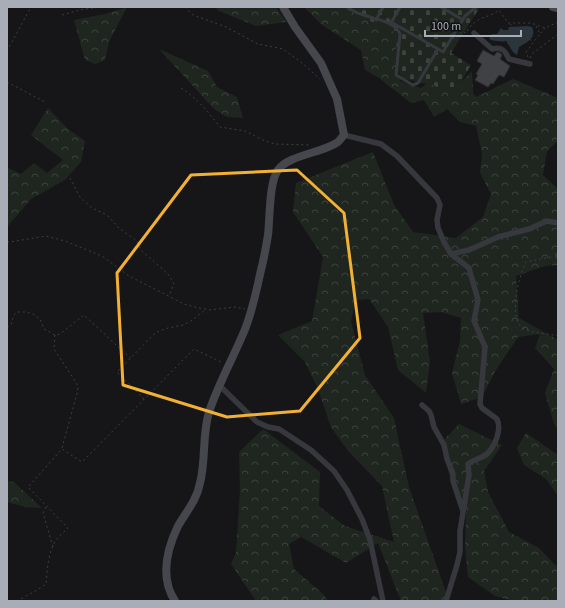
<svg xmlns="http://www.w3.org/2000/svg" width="565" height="608" font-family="'Source Sans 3',sans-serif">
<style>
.forest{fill:url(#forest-crowns)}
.cemetery{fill:url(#cemetery-stones)}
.water{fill:#2c353c}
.building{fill:#404145;stroke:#303034}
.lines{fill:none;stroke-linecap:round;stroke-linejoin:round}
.path{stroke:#3d3f44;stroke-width:1;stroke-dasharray:2 3;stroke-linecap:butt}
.lane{stroke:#37383d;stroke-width:3}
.street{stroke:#37383d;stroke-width:5.5}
.secondary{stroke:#45474d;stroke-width:8}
.marked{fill:none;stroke:#f2b134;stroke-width:3;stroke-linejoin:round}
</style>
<defs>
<pattern id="forest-crowns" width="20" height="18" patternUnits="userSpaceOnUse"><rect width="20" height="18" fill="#1e261f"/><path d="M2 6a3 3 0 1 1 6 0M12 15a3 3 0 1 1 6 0" fill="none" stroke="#3c433d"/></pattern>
<pattern id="cemetery-stones" width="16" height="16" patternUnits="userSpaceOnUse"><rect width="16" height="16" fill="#1e261f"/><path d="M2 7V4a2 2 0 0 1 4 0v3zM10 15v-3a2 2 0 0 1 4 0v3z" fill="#3c433d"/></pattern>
</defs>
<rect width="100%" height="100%" fill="#161618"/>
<g class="forest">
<path d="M 127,7 L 109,42 L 105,60 L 95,64 L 85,60 L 74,20 L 105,14 Z"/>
<path d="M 215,7 L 276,7 L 286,22 L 256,26 L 219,11 Z"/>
<path d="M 304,7 L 343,7 L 398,33 L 397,50 L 400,81 L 421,88 L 435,77 L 457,86 L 472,71 L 473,93 L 476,97 L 513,79 L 558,98 L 558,141 L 547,151 L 543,175 L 558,189 L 558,265 L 545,266 L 516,276 L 519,318 L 558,340 L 558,428 L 554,424 L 545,393 L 554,369 L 535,348 L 540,334 L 518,337 L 496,370 L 482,397 L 461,404 L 452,373 L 460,341 L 461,318 L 441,312 L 423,313 L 430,362 L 426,393 L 398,370 L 388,327 L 369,299 L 356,300 L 351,321 L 365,375 L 394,418 L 409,487 L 447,595 L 448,601 L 401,601 L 378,543 L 346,563 L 301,537 L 289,544 L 294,569 L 323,594 L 328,601 L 256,601 L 231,564 L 236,553 L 240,490 L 239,452 L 263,429 L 320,472 L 319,506 L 345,526 L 394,542 L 382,486 L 348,451 L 331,427 L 318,389 L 305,362 L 278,335 L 312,321 L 323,257 L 293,212 L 296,183 L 373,152 L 394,205 L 413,232 L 456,238 L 483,217 L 491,194 L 480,173 L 482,154 L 476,126 L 460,122 L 447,109 L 434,117 L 424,100 L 411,103 L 379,78 L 365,70 L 361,50 L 322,25 Z"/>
<path d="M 159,49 L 208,71 L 217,87 L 237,97 L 243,118 L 227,117 L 214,109 Z"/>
<path d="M 48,108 L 68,129 L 85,141 L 81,162 L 65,180 L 31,199 L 7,227 L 7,166 L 8,168 L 21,174 L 34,163 L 47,173 L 63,160 L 31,135 Z"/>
<path d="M 459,424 L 502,445 L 484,471 L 488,492 L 509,532 L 539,548 L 555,565 L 558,566 L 558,601 L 515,601 L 495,596 L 468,577 L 465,547 L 466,514 L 450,478 L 441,443 Z"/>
<path d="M 526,433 L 558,455 L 558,496 L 546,479 L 524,465 L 517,448 Z"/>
<path d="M 7,481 L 14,482 L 42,508 L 25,507 L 7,502 Z"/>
</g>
<path class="cemetery" d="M 341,7 L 480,7 L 451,53 L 471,65 L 456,91 L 401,78 L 395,56 L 398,34 Z"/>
<path class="water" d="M 528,26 L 532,27 C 537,38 527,42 519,47 L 517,55 C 511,52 511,47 507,43 L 507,41 C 503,42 496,41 491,40 L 489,38 L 492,34 L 497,34 L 501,28 L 503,30 L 508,30 L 509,27 Z"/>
<path class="building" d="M 483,50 L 494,56 L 497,52 L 500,53 L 502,55 L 500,59 L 510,66 L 504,77 L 499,75 L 493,84 L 491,83 L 488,87 L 475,80 L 478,75 L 476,74 L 482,64 L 477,61 Z"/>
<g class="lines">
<g class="path">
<path d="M 185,7 L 193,15 L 226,27 L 258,44 L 283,49 L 302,63 L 320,79"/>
<path d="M 62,15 L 80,10 L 99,7"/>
<path d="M 510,24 L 516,30 L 517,29 L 520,31"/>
<path d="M 536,26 L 540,34 L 545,28"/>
<path d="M 467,31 C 479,14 486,20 499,10 L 508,23 L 531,23 L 545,28 L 558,22"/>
<path d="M 460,32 L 462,34 L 468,31"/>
<path d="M 526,36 L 533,42"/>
<path d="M 7,51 L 31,7"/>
<path d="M 528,57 L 526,52 L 540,34"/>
<path d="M 530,58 L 532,54 L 558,34"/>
<path d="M 7,82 L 45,102"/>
<path d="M 181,88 C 197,98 208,112 220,127 L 245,131 L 265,141 L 275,144 L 310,145"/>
<path d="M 70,178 L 80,197 L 92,208 L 107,215 L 119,228 L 137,241 L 141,250 L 168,274 L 174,284 L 169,296"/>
<path d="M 7,242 L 10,242 L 46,236 L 65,241 L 102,256 L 129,276 L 184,304 L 199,308 L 210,310 L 235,307 L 245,309"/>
<path d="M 551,257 L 526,262 C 519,275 507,320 524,329 C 535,334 547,333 558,336"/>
<path d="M 7,327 L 11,325 L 14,315 L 17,312 L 26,312 L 33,314 L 40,319 L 44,329 L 55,335 L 60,334 L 84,315 L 130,358"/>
<path d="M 55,335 L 54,349 L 77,384 L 78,390 L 62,448"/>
<path d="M 144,399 L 117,372 L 155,333 L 168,328 L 183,325 L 191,321 L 205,310"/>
<path d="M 46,507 L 43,513 L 53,547"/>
<path d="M 17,601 L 37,590 L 46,584 C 47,570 48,553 56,540 C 59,536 64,532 68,528 L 28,487 L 62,449 L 82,462 L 194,349 L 221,362"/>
</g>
<g class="lane">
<path d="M 347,7 C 352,10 356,13 361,14 C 373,19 395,21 400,34 L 396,75 L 413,85 L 418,83 L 438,49 L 443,52 L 465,16 L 476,7"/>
<path d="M 441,7 L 463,20"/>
<path d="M 376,20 L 383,7"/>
<path d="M 391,22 L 438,49"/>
<path d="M 391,23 L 400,7"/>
</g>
<g class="street">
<path d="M 474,33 L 492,49 C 502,46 505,51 509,59 L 530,64"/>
<path d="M 344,135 L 381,144 L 397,156 L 437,198 L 440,205 L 437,220 L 438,228 L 444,242 L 451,254 L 469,268 L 478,300 L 474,321 L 485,347 L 480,404 L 482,408 L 497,419 C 502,430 495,446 487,454 C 482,458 473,460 468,464 L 469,475 L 460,531 L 460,552 L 457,565 L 446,601"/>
<path d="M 451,254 L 469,250 L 498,237 L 529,229 L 547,221 L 558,223"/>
<path d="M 558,255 L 558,256"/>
<path d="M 220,386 L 257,422 L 268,427 L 279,429 L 311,450 L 334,471 L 347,490 L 362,519 L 370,540 L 383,601"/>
<path d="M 422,405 L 429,411 L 431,415 L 434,427 L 444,445 L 447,459 L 453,474 L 453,481 L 463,511"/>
<path d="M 374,599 L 376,601"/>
</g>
<g class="secondary">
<path d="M 553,7 L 558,8"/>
<path d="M 175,601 C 160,578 167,549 178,526 C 186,512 197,500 200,483 C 206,460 202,435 209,412 C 218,385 232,360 243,334 C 252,314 256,292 261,270 C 264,259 266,247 268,235 C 270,218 269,182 278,170 C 288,155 323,153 338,142 C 340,140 342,137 344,135 L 337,99 L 321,63 L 295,27 L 283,7"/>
</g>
</g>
<path class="marked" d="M 297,170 L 344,213 L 360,338 L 300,411 L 227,417 L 123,385 L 117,273 L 191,175 Z"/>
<rect width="565" height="608" fill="none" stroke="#a8adb8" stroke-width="16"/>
<path d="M425 30v6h96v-6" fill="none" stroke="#a8adb8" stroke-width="2"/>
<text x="431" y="30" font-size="12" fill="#a8adb8" stroke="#111113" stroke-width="3" paint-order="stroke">100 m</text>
</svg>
